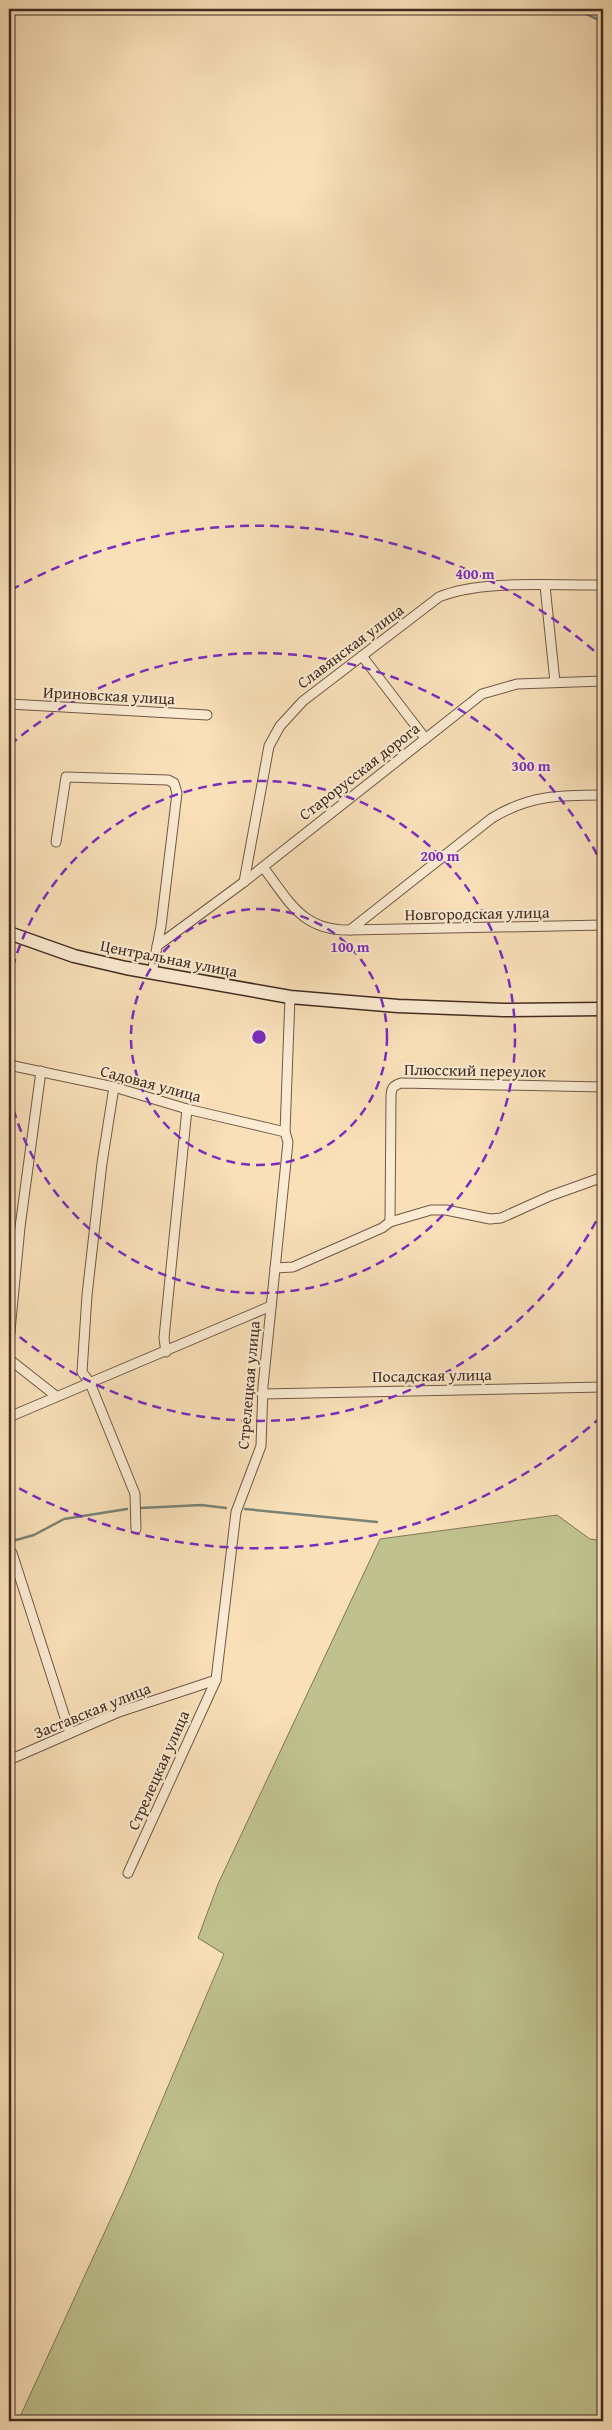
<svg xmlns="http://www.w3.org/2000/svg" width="612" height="2430" font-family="'Gentium Book Plus',serif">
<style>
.green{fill:#bfc28e;stroke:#807657}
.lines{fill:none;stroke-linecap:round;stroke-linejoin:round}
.stream{stroke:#798376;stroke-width:2.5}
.street-casing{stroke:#705846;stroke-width:11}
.secondary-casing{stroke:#422b20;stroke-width:15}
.street{stroke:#fbebd2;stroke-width:9}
.secondary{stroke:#fbebd2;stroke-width:12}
.ring{fill:none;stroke:#7b2cbf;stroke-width:2.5;stroke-dasharray:9 6}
.labels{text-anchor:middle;stroke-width:4;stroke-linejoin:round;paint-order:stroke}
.street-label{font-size:16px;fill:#422b20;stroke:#fbebd2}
.centre{fill:#7b2cbf;stroke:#fbebd2;stroke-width:2.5}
.ring-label{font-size:15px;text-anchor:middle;font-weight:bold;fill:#7b2cbf;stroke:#fbebd2;stroke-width:4;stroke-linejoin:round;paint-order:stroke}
</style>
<rect width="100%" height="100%" fill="#f9e0b9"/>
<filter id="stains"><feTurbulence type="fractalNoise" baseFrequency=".004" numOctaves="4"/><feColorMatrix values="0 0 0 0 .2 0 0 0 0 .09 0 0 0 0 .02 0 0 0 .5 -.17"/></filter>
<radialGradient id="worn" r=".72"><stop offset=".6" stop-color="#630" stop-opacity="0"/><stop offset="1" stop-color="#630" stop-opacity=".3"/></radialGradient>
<path class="green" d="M 557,1515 L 590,1539 L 603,1541 L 603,2421 L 18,2421 L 125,2188 L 224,1954 L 198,1938 L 218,1884 L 380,1539 Z"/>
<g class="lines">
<g class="stream">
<path d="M 576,9 L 603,22"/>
<path d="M 141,1508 L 201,1505 L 226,1508"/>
<path d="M 245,1509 L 377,1522"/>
<path d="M 9,1542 L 34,1535 L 64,1519 L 127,1509"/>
</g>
<defs>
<g id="street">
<path d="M 545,586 L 555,682"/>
<path d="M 362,656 L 425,738"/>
<path d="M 9,704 L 207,715"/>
<path d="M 56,842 L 66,777 L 168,780 L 174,783 L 177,793 L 161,926 L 152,973"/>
<path d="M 263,867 C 289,901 302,931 350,930 L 492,818 C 530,795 560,795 603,795"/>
<path d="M 244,882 L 269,746 L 280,726 L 303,701 L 439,597 C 482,579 556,586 603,585"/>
<path d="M 350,930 L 603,925"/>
<path d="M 157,946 L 244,882 L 482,694 L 517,684 L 603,681"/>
<path d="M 9,1065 L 114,1087 L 187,1109 L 285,1132"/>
<path d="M 114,1087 L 102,1163 L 87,1295 L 82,1372 L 90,1383 L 135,1494 L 136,1529"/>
<path d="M 390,1222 L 391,1098 C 391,1089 392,1086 401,1083 L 603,1087"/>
<path d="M 275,1268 L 293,1267 L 382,1228 L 390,1222 L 431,1210 L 446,1210 L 490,1219 L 501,1218 L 550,1196 L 603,1177"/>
<path d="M 9,1341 L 20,1227 L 41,1071"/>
<path d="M 166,1352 L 164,1338 L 187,1109"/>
<path d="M 9,1359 L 56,1396"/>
<path d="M 262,1394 L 603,1387"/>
<path d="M 9,1417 L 271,1306"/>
<path d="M 12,1553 L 70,1733"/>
<path d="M 9,1760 L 119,1712 L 216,1680"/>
<path d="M 128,1873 L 216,1680 L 236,1512 L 261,1446 L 263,1386 L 288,1142 L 285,1132 L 290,997"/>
</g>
<path id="secondary" d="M 9,933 L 74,956 L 126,968 L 290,997 L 398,1006 L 504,1010 L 603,1009"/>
</defs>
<use href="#street" class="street-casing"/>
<use href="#secondary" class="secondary-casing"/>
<use href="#street" class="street"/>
<use href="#secondary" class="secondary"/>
</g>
<g class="ring">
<circle cx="259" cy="1037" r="128"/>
<path d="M9 982A256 256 0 1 1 9 1092"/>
<path d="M603 1208A384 384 0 0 1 10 1329M10 745A384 384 0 0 1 603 866"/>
<path d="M601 1417A511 511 0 0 1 11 1484M11 590A511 511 0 0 1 601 657"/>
</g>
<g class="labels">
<g class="street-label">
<text transform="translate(350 646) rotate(-37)" y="6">Славянская улица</text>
<text transform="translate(109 695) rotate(3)" y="6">Ириновская улица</text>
<text transform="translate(359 771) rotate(-38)" y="6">Старорусская дорога</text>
<text transform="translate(477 913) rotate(-1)" y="6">Новгородская улица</text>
<text transform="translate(169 958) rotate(11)" y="6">Центральная улица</text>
<text transform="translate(475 1070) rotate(1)" y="6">Плюсский переулок</text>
<text transform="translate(151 1083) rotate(15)" y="6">Садовая улица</text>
<text transform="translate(432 1375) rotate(-1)" y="6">Посадская улица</text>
<text transform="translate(248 1385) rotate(-85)" y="6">Стрелецкая улица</text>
<text transform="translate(92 1710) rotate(-22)" y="6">Заставская улица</text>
<text transform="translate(158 1770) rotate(-66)" y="6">Стрелецкая улица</text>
</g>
</g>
<circle cx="259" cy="1037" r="8" class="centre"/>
<g class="ring-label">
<text x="475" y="579">400 m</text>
<text x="531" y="771">300 m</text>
<text x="440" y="861">200 m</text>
<text x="350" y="952">100 m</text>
</g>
<rect width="612" height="2430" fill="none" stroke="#f9e0b9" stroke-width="30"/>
<rect x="10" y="10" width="592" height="2410" fill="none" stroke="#422b20" stroke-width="2.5"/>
<rect x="15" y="15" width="582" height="2400" fill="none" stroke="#422b20"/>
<rect width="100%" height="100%" filter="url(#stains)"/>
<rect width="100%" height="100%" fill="url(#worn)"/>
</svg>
